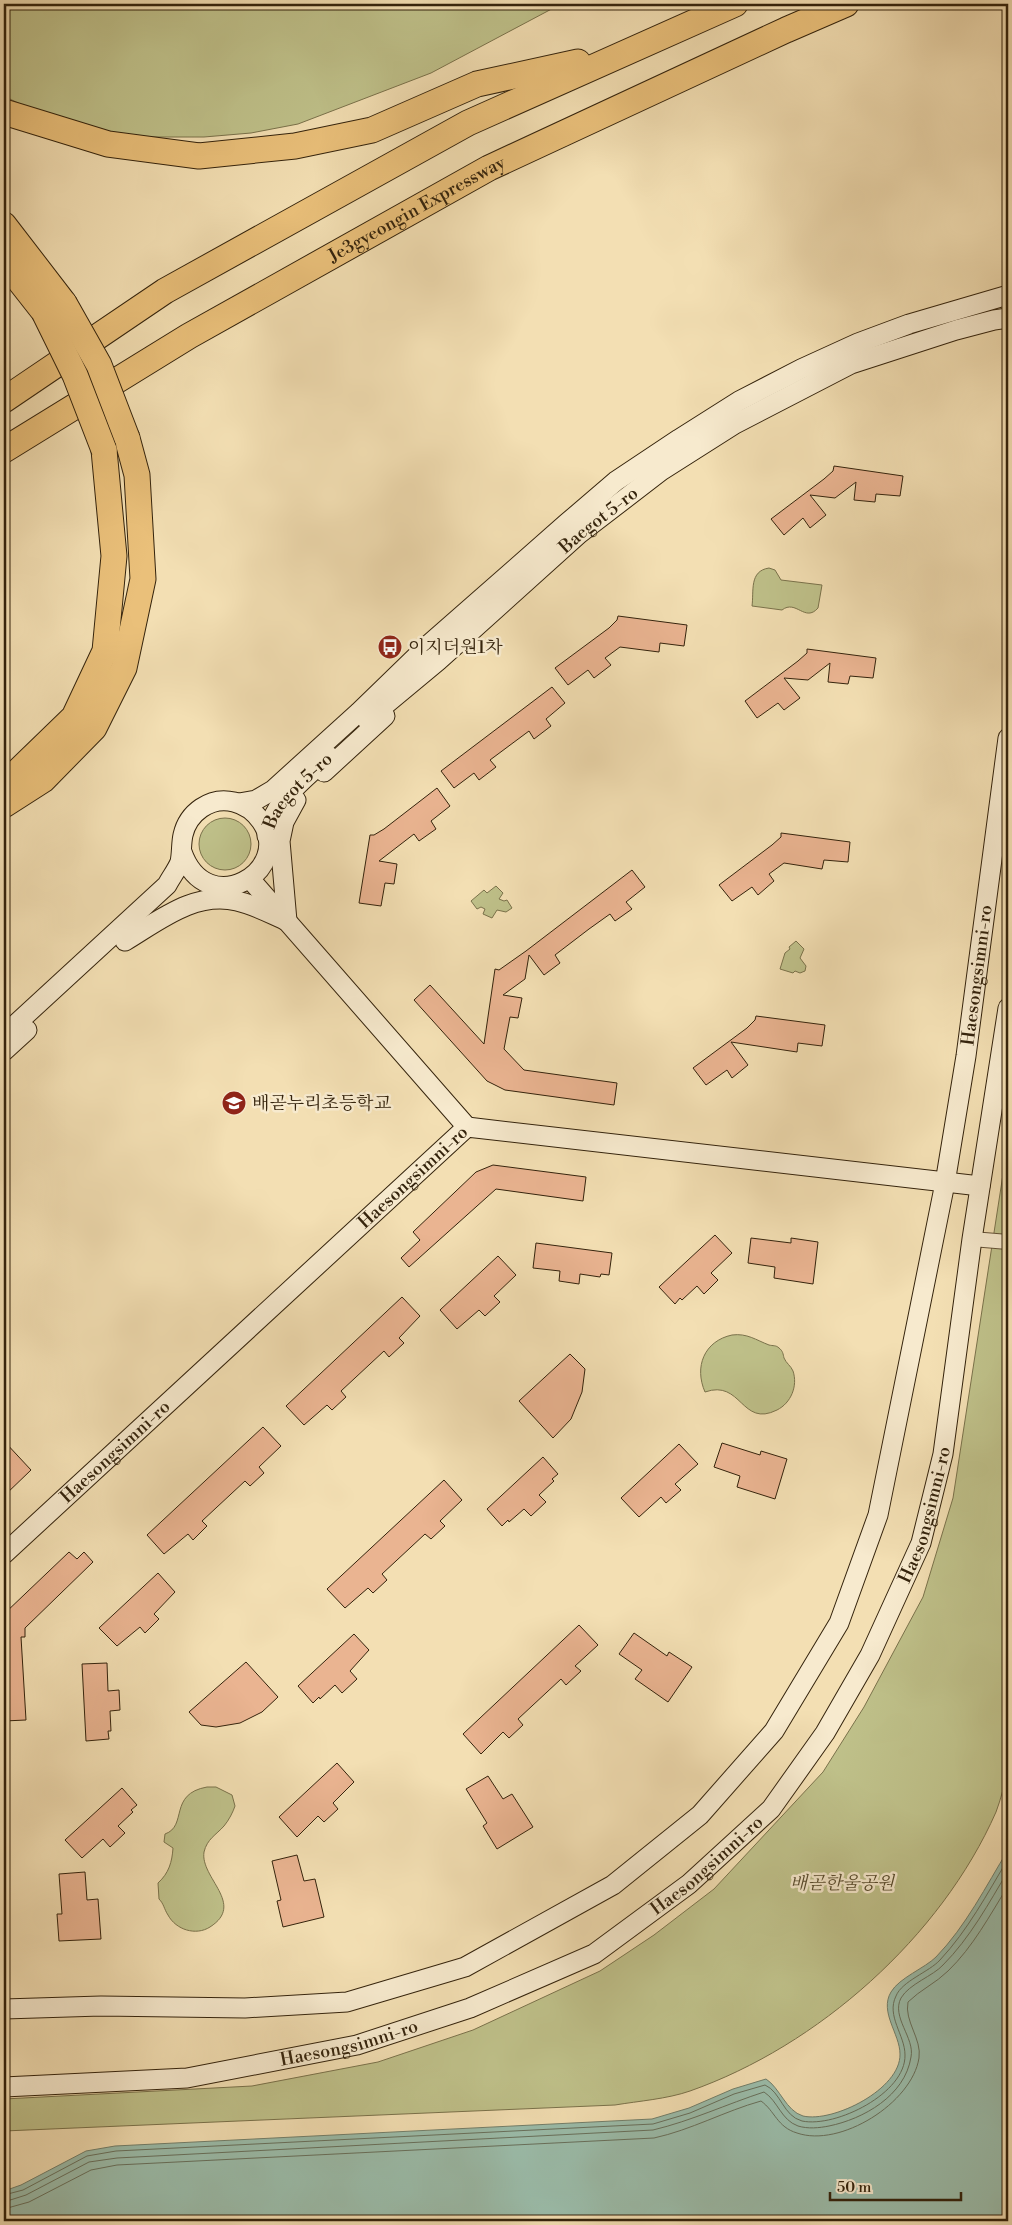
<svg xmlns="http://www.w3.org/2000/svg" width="1012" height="2225" font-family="'Libre Bodoni','Noto Serif KR',serif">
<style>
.green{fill:#bfc18a;stroke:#7a724b}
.water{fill:#9bbdab;stroke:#727f6b}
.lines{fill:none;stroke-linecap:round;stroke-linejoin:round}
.shore{stroke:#68705c;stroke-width:1}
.building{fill:#eab491;stroke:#34230c}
.street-casing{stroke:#645236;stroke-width:16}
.secondary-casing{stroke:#34230c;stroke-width:21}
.highway-casing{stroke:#34230c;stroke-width:27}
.street{stroke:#f7eace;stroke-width:14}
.secondary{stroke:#f7eace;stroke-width:19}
.highway{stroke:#eac07a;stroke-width:25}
.highway-bridge-casing{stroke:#34230c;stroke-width:27;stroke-linecap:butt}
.highway-bridge{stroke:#eac07a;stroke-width:25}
.labels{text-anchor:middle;stroke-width:5;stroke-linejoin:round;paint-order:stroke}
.street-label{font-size:18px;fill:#34230c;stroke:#f7eace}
.poi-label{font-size:18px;fill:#34230c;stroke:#f7eace;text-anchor:start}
.park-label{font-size:18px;font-style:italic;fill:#574a2c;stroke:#f7eace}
</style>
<rect width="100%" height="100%" fill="#f3dfb3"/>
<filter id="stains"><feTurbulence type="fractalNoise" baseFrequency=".004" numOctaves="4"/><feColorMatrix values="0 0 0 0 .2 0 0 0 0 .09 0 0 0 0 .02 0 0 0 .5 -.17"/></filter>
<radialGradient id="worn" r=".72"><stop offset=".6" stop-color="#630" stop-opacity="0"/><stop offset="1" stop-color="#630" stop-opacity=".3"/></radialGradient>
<g class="green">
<path d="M 4,4 L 561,4 L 431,73 L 298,124 L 251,133 L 204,137 L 120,137 L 34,111 L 4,96 Z"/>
<path d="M 769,568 L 775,570 L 781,580 L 822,585 L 818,608 C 805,623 796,599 782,610 L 752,606 C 754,591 749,571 769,568 Z"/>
<circle cx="225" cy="844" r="26"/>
<path d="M 496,886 L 503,893 L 499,899 L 504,901 L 507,900 L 512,908 L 506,912 L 497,910 L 492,918 L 483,914 L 485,909 L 481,907 L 477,909 L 471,901 L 484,890 L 487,893 Z"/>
<path d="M 796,941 L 804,949 L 800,958 L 806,966 L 805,971 L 800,973 L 795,971 L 793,973 L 780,969 L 785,953 L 790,949 L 789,947 Z"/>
<path d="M 1008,1142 L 1008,1772 C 1004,1785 1001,1799 996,1812 C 941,1937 818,2046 690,2091 C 667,2099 639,2101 615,2105 L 4,2131 L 4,2099 L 252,2086 L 378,2062 L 473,2030 L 600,1971 L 654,1935 L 714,1889 L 823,1772 L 864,1707 L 923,1597 L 953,1498 Z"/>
<path d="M 732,1335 C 747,1333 756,1340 769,1345 C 773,1346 776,1345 779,1348 C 783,1351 783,1354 784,1358 C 786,1363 791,1366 793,1371 C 798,1386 791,1403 777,1410 C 741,1428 742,1379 705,1392 C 694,1367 704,1341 732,1335 Z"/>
<path d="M 207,1787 L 216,1787 L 232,1795 L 235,1806 C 233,1812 229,1820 224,1826 C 216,1835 207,1839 204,1852 C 200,1878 246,1904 210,1927 C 196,1936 176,1930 168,1915 C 164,1909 164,1904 159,1899 L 158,1883 C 169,1873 172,1862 173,1848 L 164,1842 L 165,1834 C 188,1826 168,1794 207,1787 Z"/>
</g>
<path class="water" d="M 1008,1850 L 1008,2221 L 4,2221 L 4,2191 L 21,2185 L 86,2151 L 115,2146 L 652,2119 L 689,2108 L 733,2089 L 766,2079 C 780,2088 786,2111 803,2116 C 833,2123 901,2089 900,2054 C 900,2034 879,2012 891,1992 C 899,1978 925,1968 936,1957 C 966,1926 986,1886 1008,1850 Z"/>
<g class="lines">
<g class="shore">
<path d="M 4,2195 L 23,2190 L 87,2156 L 116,2151 L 653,2124 L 690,2113 L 734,2094 L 765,2085 C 781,2092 783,2116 802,2121 C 836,2128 906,2093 905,2055 C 905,2035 886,2016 896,1996 C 902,1981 929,1972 940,1960 C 968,1930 987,1894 1008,1859"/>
<path d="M 4,2202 L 26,2195 L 89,2162 L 117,2158 L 653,2130 C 691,2121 727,2104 764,2092 C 778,2101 781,2120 798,2126 C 808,2129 819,2128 829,2126 C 863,2119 905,2096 911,2057 C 915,2038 891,2017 901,1998 C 909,1984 933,1976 943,1965 C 970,1938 989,1903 1008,1871"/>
<path d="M 4,2209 L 29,2202 L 91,2170 L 117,2165 L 654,2138 C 691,2130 725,2111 761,2101 C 775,2111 777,2127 797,2133 C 840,2148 912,2103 919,2058 C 922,2039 904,2021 908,2002 C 920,1990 936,1983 948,1971 C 973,1947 990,1915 1008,1886"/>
</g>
</g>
<g class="building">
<path d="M 834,466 L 903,476 L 900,496 L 876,494 L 875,502 L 854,500 L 856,482 L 835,498 L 810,495 L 826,515 L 810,528 L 803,518 L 784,535 L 771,519 L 824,479 L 833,471 Z"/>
<path d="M 618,616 L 687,625 L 684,646 L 660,643 L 659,652 L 620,647 L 605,658 L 611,665 L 594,678 L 588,670 L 568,685 L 555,668 L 609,628 L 617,620 Z"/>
<path d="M 807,649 L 876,658 L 873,678 L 850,676 L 848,684 L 828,682 L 830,663 L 808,680 L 784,678 L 800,698 L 784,710 L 778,703 L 757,718 L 745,701 L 798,661 L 807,653 Z"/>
<path d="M 552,687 L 565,703 L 546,719 L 551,726 L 534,739 L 529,731 L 490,760 L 496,767 L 479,780 L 474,773 L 454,788 L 441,771 Z"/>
<path d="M 437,788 L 450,806 L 431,821 L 436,829 L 419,841 L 414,834 L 379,861 L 397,864 L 394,884 L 385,883 L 381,906 L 359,903 L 370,835 L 374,835 L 384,829 Z"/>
<path d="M 781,833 L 850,842 L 848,862 L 824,860 L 822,869 L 784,863 L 769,874 L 774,881 L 758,895 L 752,887 L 732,901 L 719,885 L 772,845 L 781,837 Z"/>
<path d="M 632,870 L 645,887 L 626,902 L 632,909 L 615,921 L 610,914 L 589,929 L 555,955 L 560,963 L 544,975 L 529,955 L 525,979 L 503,995 L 522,998 L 518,1018 L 510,1017 L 504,1049 L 524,1070 L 617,1083 L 614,1105 L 505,1090 L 487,1081 L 414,1000 L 430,985 L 484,1044 L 495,969 L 499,970 L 526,951 Z"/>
<path d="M 756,1016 L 825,1025 L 822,1046 L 798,1043 L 797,1052 L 731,1042 L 748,1065 L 732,1078 L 727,1070 L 706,1085 L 693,1068 L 747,1028 L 755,1020 Z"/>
<path d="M 493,1165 L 586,1177 L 583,1201 L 496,1189 L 409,1267 L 401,1258 L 420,1240 L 413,1232 L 476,1172 Z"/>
<path d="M 715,1235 L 732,1253 L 711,1273 L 718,1280 L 704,1294 L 697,1286 L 682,1300 L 680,1298 L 675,1304 L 659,1287 Z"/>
<path d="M 751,1238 L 791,1243 L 791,1238 L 818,1242 L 813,1284 L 774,1278 L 775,1267 L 748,1263 Z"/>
<path d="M 536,1243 L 612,1253 L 609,1275 L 601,1274 L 600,1277 L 580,1274 L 579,1284 L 559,1281 L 560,1271 L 533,1268 Z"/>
<path d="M 498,1256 L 516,1275 L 494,1296 L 500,1302 L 485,1316 L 479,1310 L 457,1329 L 440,1310 Z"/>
<path d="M 402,1297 L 420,1316 L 399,1338 L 404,1343 L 389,1357 L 384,1351 L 341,1391 L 346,1397 L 332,1410 L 327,1405 L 304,1425 L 286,1406 Z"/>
<path d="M 570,1354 L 585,1369 L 582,1392 L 571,1419 L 553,1438 L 519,1401 Z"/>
<path d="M 263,1427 L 281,1446 L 259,1467 L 264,1473 L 250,1486 L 245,1481 L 202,1521 L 207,1526 L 193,1540 L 188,1534 L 164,1554 L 147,1535 Z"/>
<path d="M 4,1441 L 31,1470 L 4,1496 Z"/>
<path d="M 722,1443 L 760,1455 L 761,1451 L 787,1459 L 775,1499 L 737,1487 L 740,1476 L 714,1467 Z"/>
<path d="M 679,1444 L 698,1464 L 675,1484 L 681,1490 L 666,1503 L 661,1497 L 639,1517 L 621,1498 Z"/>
<path d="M 543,1457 L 558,1474 L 552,1479 L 554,1481 L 539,1495 L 546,1502 L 531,1516 L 524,1509 L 509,1522 L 508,1520 L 502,1526 L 487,1509 Z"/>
<path d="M 444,1480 L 462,1500 L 440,1521 L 445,1526 L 431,1539 L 425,1534 L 382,1574 L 387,1580 L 373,1593 L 368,1588 L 345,1608 L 327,1589 Z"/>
<path d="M 69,1552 L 77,1559 L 84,1552 L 93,1562 L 25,1628 L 25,1637 L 21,1637 L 26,1720 L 4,1721 L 4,1614 Z"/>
<path d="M 158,1573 L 175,1592 L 154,1614 L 159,1619 L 145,1633 L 140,1627 L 117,1646 L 99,1628 Z"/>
<path d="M 579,1625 L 598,1645 L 575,1666 L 581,1671 L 566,1685 L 561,1679 L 518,1719 L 523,1725 L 509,1738 L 503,1732 L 481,1754 L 463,1734 Z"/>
<path d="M 634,1633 L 667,1656 L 669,1652 L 692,1667 L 668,1702 L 635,1679 L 642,1670 L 619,1654 Z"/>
<path d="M 354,1634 L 369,1650 L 350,1671 L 357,1679 L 342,1693 L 335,1685 L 320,1699 L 319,1697 L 313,1703 L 298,1686 Z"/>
<path d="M 246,1662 L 278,1697 L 262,1712 L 240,1723 L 216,1727 L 201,1725 L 189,1712 Z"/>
<path d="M 107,1663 L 108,1691 L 119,1690 L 120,1710 L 110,1711 L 111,1731 L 108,1731 L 109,1739 L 86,1741 L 82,1664 Z"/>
<path d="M 337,1763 L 354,1782 L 333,1803 L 338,1809 L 324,1822 L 318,1816 L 297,1837 L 279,1817 Z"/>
<path d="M 488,1776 L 503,1799 L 512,1794 L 533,1827 L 497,1849 L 483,1826 L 487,1823 L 466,1789 Z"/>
<path d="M 122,1788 L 137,1805 L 131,1810 L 133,1812 L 118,1826 L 125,1833 L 110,1847 L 103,1839 L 82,1858 L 65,1840 Z"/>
<path d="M 297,1855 L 304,1881 L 315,1879 L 324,1917 L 283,1927 L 277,1901 L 281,1900 L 272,1861 Z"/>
<path d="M 85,1872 L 87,1900 L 98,1899 L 101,1939 L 59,1941 L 57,1914 L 62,1914 L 59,1874 Z"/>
</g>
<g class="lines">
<defs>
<path id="street" d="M 972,1239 L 1008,1242"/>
<g id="secondary">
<path id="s1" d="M 367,720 L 438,661 L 579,534 L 661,471 L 735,424 L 851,364 L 956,330 L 994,320 L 1008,318"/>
<path d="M 324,772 L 385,716"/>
<path d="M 239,803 L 256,800 L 273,790 L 359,712 L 426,647 L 567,523 L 616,481 L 679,439 L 739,401 L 801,369 L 858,343 L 909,324 L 1008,295"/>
<path id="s2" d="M 267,836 C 272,802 305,779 329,756"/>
<path d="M 250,879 L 467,1127"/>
<path d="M 125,941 C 160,920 195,891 237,901 C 255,905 271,914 287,921 L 280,841 L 284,822 L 296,800"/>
<path d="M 4,1035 L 167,885 C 171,877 177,870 180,862 C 182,853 181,844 183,835 C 188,813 210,796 234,802 C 246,805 254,811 261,821 C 295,870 207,923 182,852"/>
<path d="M 4,1051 L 27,1030"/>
<path id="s3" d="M 4,1554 L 467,1127 L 980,1186"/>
<path id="s4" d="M 4,2009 L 101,2006 L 245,2008 L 347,2002 L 465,1967 L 613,1885 L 700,1815 L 774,1731 L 839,1623 L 878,1515 L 945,1183 L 966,1056 L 1008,738"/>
<path id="s5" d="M 4,2087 L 187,2078 L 357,2045 L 470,2008 L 594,1954 L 689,1884 L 771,1809 L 825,1733 L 870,1655 L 921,1543 L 943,1454 L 972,1239 L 1008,1008"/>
</g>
<g id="highway">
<path d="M 4,112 L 108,144 L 199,156 L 295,146 L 372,130 L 477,84 L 578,62"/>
<path d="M 4,225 L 64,303"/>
<path d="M 4,261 L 44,312"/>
<path d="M 4,400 L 165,291 L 468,123 L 735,4"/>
<path id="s6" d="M 4,450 L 189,336 L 489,168 L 786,30 L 846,4"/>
<path d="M 4,780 L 11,778 L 74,717 L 105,651 L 114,556 L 104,450"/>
<path d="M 4,805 L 43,780 L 94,728 L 124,668 L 143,579 L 137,475 L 127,438"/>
</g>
</defs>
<use href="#street" class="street-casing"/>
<use href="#secondary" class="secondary-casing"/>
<use href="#highway" class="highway-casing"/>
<use href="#street" class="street"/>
<use href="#secondary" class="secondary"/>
<use href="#highway" class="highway"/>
<defs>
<g id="highway-bridge">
<path d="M 64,303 L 99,365 L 127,438"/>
<path d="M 44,312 L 75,375 L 104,450"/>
</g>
</defs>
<use href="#highway-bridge" class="highway-bridge-casing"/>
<use href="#highway-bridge" class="highway-bridge"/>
</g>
<defs>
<symbol id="bus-disc" viewBox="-11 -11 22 22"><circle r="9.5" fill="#8f2418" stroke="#f7eace"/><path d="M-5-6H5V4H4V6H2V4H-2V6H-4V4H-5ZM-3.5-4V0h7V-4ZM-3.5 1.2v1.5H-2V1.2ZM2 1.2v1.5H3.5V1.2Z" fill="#fff"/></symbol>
<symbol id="school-disc" viewBox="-11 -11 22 22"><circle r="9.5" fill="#8f2418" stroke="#f7eace"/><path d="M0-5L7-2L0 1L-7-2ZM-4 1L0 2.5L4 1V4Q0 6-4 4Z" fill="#fff"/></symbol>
</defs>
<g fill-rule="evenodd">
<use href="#bus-disc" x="376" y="633" width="28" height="28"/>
<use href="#school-disc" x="220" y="1089" width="28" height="28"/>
</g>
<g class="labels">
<g class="street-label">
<text dy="6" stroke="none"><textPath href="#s6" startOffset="478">Je3gyeongin Expressway</textPath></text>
<text dy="6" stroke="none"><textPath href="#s1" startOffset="306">Baegot 5-ro</textPath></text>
<text dy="6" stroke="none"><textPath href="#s2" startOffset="56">Baegot 5-ro</textPath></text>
<text dy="6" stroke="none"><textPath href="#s4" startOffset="1649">Haesongsimni-ro</textPath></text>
<text dy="6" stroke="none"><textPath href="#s3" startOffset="556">Haesongsimni-ro</textPath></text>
<text dy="6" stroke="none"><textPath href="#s3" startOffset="151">Haesongsimni-ro</textPath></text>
<text dy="6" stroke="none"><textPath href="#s5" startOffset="1174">Haesongsimni-ro</textPath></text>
<text dy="6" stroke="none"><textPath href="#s5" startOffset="754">Haesongsimni-ro</textPath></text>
<text dy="6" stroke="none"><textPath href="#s5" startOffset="349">Haesongsimni-ro</textPath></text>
</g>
<g class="poi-label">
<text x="408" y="653">이지더원1차</text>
<text x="252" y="1109">배곧누리초등학교</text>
</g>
<g class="park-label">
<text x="842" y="1889">배곧한울공원</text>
</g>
</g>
<rect width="1012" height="2225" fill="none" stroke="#f3dfb3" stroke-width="20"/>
<rect x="5" y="5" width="1002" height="2215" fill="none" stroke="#34230c" stroke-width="2.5"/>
<rect x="10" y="10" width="992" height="2205" fill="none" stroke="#34230c"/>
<path d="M830 2192v8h131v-8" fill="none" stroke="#34230c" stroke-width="2.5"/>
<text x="837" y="2192" font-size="15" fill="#34230c" stroke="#f7eace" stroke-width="4" paint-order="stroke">50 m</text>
<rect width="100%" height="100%" filter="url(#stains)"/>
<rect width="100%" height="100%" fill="url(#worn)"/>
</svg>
